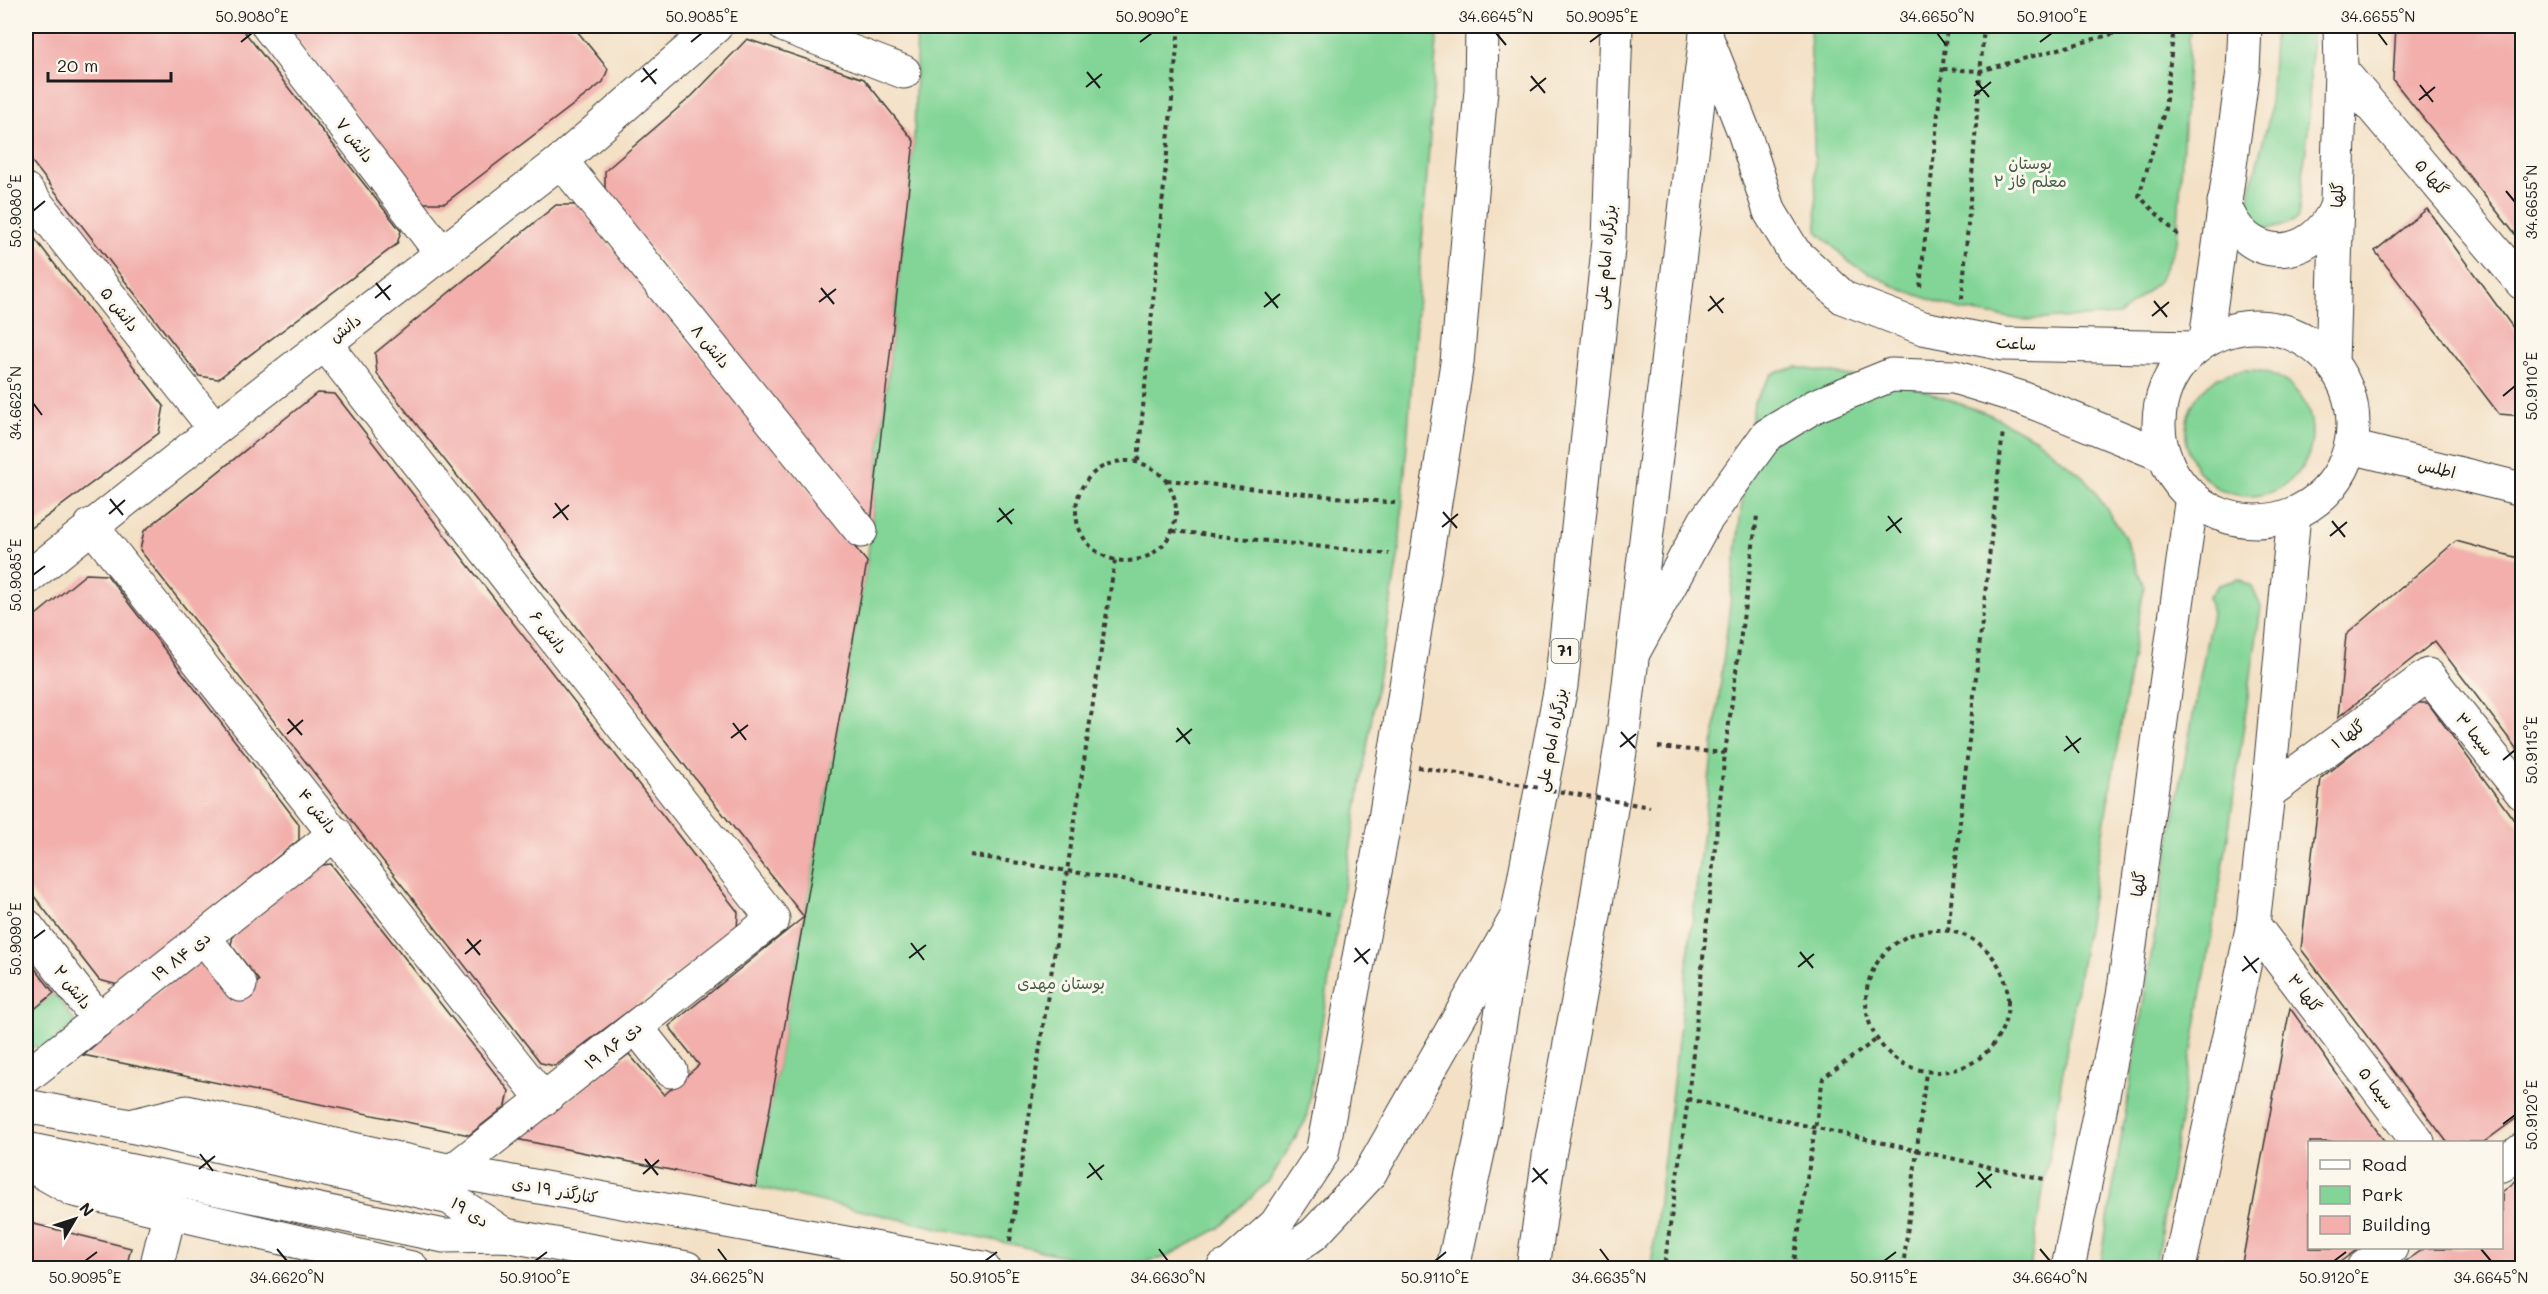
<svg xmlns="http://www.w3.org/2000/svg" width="2548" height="1294" font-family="Mali,'Playpen Sans Arabic',sans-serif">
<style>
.green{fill:#83d597;stroke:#50785a;stroke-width:1.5}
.building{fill:#f2afac}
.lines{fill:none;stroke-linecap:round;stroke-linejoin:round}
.street-casing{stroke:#3c3935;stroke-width:35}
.secondary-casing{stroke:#3c3935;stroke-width:35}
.highway-casing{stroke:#3c3935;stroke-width:35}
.path{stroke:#3c3935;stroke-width:4;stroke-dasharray:4.5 4.5;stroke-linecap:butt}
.street{stroke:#fff;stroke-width:33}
.secondary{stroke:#fff;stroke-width:33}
.highway{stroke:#fff;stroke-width:33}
.path-bridge{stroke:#3c3935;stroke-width:4;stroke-dasharray:4.5 4.5;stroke-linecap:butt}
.ticks{fill:none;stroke:#1c1c1c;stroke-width:2}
.labels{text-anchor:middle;stroke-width:6;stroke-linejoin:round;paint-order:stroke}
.shield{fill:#fbf7ec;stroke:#5f5e5a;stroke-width:1.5}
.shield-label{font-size:15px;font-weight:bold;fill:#1c1c1c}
.street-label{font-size:16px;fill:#1c1c1c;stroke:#fbf7ec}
.park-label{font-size:16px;fill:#405d47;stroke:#fbf7ec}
.neatline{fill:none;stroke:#1c1c1c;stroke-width:2}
.ticks-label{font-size:15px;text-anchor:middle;fill:#1c1c1c}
</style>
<rect width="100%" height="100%" fill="#fbf7ec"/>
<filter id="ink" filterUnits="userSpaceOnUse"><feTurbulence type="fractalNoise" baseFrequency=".0167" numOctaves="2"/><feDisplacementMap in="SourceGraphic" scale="12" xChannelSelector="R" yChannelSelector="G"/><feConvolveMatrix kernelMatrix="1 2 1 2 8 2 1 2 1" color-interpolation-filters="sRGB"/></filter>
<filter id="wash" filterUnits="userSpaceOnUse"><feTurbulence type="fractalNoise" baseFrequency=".008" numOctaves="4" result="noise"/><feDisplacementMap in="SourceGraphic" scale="24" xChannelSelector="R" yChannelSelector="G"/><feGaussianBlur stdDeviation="1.35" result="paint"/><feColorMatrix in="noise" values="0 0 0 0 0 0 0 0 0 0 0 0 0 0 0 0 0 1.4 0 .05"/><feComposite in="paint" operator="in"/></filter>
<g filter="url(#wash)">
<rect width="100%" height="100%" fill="#f3e0c5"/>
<g class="green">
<path d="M 917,26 L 1438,26 L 1399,552 L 1306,1120 L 1271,1178 L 1218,1229 L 1164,1258 L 1113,1267 L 756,1187 L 867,562 L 914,141 Z"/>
<path d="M 1810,26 L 2190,26 L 2177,242 L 2159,281 L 2119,315 L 2023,320 L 1961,310 L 1900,289 L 1850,263 L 1817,231 Z"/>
<path d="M 2275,26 L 2312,26 L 2308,131 L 2298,218 C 2276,232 2249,236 2247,202 L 2269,118 Z"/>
<path d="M 1796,367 L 1911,386 L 1991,415 L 2036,439 L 2086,479 L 2124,535 L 2144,587 L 2030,1268 L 1651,1268 L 1754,402 L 1772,374 Z"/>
<circle cx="2249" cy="433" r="63"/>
<path d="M 2238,579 L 2252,586 L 2261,606 L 2226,850 L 2155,1268 L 2100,1268 L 2171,834 L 2212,613 L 2208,597 L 2219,585 Z"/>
<path d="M 54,993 L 76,1023 L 44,1049 L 26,1045 L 26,1016 Z"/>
</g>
<g id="blocks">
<g class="building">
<path d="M 26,26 L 240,26 L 401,231 L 397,244 L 218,379 L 199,376 L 26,154 Z"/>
<path d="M 287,26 L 573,26 L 608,69 L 603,82 L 445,203 L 424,203 Z"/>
<path d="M 2396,26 L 2522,26 L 2522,243 L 2393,80 Z"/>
<path d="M 747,39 L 864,79 L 914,141 L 871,523 L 605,192 L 605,171 L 692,96 Z"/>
<path d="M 556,205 L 577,205 L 867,562 L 804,917 L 377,374 L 375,353 Z"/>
<path d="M 2427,209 L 2522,340 L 2522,416 L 2499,414 L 2375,251 Z"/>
<path d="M 26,227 L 164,406 L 159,433 L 26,532 Z"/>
<path d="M 317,393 L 335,394 L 738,912 L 737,930 L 555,1066 L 541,1063 L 140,550 L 144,531 Z"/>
<path d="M 2456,541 L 2522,559 L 2522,756 L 2435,641 L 2338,717 L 2346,635 Z"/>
<path d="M 86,574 L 107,575 L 299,824 L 299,840 L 118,985 L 99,980 L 26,886 L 26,623 Z"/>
<path d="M 2415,703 L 2428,703 L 2522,831 L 2522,1114 L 2484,1142 L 2447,1142 L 2301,949 L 2321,778 Z"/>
<path d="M 331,864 L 509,1091 L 506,1106 L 469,1135 L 83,1055 L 199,958 L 240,999 L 259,981 L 231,945 L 234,931 L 315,866 Z"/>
<path d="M 804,917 L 756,1187 L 516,1139 L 629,1054 L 664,1095 L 699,1065 L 669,1026 Z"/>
<path d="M 26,957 L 54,993 L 26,1016 Z"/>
<path d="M 2290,1008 L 2385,1142 L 2310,1142 L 2310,1248 L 2359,1248 L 2332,1268 L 2241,1268 Z"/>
<path d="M 2522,1176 L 2522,1268 L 2396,1268 L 2425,1248 L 2502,1248 L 2502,1192 Z"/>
<path d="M 26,1222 L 131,1248 L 126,1268 L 26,1268 Z"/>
</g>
</g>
</g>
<g filter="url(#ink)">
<use href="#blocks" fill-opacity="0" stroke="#3c3935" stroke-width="1.5"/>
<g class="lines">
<defs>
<g id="street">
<path d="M 268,26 L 442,254"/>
<path d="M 785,26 L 904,72"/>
<path d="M 2341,70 L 2522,283"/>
<path d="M 561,161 L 861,531"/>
<path d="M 26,190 L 215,429"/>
<path d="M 325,344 L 773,919 L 452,1171"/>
<path d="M 2351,447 L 2522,489"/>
<path d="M 91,525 L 543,1099"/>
<path d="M 26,579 L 215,429 L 561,161 L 716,26"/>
<path d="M 2268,793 L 2428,675 L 2522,793"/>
<path d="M 2253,924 L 2418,1142"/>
<path d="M 26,925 L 99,1020"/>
<path d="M 204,937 L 240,985"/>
<path d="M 636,1027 L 671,1071"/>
<path d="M 26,1077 L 336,833"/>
<path d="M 2502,1165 L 2522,1150"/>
<path d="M 156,1268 L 170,1211"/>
<path d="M 2363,1268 L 2391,1248"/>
</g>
<g id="secondary">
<path d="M 1706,36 L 1744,132 L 1770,212 L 1794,252 L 1844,298 L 1923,328 L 2004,344 L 2195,348"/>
<path d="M 2224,202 C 2243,265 2313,265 2337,205"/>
<circle cx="2256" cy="424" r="97"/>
<path d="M 2206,340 L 2243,71 L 2245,26"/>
<path d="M 2332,363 L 2341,70 L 2340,26"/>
<path d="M 1633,653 L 1705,521 L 1767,435 L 1815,406 L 1891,375 L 1954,377 L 2022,398 L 2165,456"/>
<path d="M 26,1106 L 130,1126 L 450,1198 L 505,1235"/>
<path d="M 130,1126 L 187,1112 L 452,1171 L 983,1268"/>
<path d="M 26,1149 L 444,1236 L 505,1235 L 687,1268"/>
<path d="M 26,1163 L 74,1190 L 412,1268"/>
<path d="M 1223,1268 L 1230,1265 L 1276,1224 L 1322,1154 L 1385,819 L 1457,363 L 1481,90 L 1482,26"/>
<path d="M 1265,1268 L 1314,1234 L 1369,1175 L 1515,920"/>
<path d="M 2068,1268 L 2123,996 L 2192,496"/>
<path d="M 2179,1268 L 2253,924 L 2268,793 L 2294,514"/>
</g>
<g id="highway">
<path d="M 1453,1268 L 1482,1134 L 1517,916 L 1561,686 L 1609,240 L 1616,26"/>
<path d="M 1533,1268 L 1549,1156 L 1595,910 L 1624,726 L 1707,26"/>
</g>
</defs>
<use href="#street" class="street-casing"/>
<use href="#secondary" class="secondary-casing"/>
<use href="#highway" class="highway-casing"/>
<g class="path">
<path d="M 2174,26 L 2165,109 L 2139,196 L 2181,238"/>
<path d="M 1943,69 L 1980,71 L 2141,26"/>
<path d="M 1920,287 L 1947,26"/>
<path d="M 1962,299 L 1984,26"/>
<circle cx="1126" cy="511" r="50"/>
<path d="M 1138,461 L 1179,26"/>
<path d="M 1167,480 L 1395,503"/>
<path d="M 1173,531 L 1389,554"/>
<path d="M 1658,747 L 1725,753 L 1688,1099 L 1664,1268"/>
<path d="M 1725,753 L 1757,516"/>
<path d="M 970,855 L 1330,914"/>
<circle cx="1937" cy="1001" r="71"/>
<path d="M 1948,931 L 2003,431"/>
<path d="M 1688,1099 L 2048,1180"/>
<path d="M 1010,1241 L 1115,560"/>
<path d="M 1793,1268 L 1823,1078 L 1877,1039"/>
<path d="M 1903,1268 L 1926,1072"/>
</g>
<use href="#street" class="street"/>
<use href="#secondary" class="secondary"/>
<use href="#highway" class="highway"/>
<path class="path-bridge" d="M 1418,767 L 1650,807"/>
</g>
</g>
<path class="ticks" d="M 1496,33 L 1506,45M 1937,33 L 1946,45M 2378,33 L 2387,45M 241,42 L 252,33M 691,42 L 702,33M 1140,42 L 1152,33M 1590,42 L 1602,33M 2040,42 L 2052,33M 643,68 L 656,84M 1087,72 L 1100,88M 1531,76 L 1545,93M 1976,81 L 1989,97M 641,82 L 657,69M 2420,85 L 2433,102M 1086,87 L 1102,74M 1530,91 L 1546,78M 1974,96 L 1991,82M 2419,100 L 2435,87M 2506,191 L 2515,202M 33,211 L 45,201M 376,283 L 390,300M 821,288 L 834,304M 1265,292 L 1278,308M 1710,296 L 1723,313M 375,298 L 391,285M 2154,301 L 2167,317M 819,302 L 836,289M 1264,307 L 1280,294M 1708,311 L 1724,298M 2152,316 L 2169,302M 2503,396 L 2515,386M 33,403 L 42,415M 110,499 L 123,515M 555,503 L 568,520M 999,508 L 1012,524M 1443,512 L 1457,528M 109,514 L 125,500M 1888,516 L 1901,533M 553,518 L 569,505M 2332,521 L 2345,537M 997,522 L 1014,509M 1442,527 L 1458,514M 1886,531 L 1902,518M 2330,536 L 2347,522M 33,575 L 45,566M 288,719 L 302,735M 733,723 L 746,740M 1177,728 L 1190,744M 1621,732 L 1635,748M 287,734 L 303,720M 2066,736 L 2079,753M 731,738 L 748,725M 1176,742 L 1192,729M 1620,747 L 1636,734M 2064,751 L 2081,738M 2503,760 L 2515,750M 33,939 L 45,930M 467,939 L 480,955M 911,943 L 924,960M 1355,948 L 1368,964M 1800,952 L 1813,968M 465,954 L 481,940M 2244,956 L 2257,973M 909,958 L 926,945M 1354,962 L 1370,949M 1798,967 L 1814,954M 2242,971 L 2259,958M 2503,1124 L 2515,1115M 200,1154 L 213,1171M 645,1159 L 658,1175M 1089,1163 L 1102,1180M 1533,1168 L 1547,1184M 199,1169 L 215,1156M 1978,1172 L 1991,1188M 643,1174 L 659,1160M 1087,1178 L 1104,1165M 1532,1182 L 1548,1169M 1976,1187 L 1992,1174M 277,1249 L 287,1261M 718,1249 L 727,1261M 1159,1249 L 1168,1261M 1600,1249 L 1609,1261M 2040,1249 L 2050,1261M 2481,1249 L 2491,1261M 85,1261 L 97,1252M 535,1261 L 547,1252M 985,1261 L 997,1252M 1435,1261 L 1446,1252M 1884,1261 L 1896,1252M 2334,1261 L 2346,1252"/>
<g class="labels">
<rect class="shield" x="1551.5" y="639" width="27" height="24" rx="4.5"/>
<g class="shield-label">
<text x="1565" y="656">71</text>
</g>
<g class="street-label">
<text transform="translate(355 140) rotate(53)" y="6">دانش ۷</text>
<text transform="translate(2432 177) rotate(50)" y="6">گلها ۵</text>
<text transform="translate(2337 195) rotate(-88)" y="6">گلها</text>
<text transform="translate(1605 257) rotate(-85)" y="6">بزرگراه امام علی</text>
<text transform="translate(120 309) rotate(52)" y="6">دانش ۵</text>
<text transform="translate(345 328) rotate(-37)" y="6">دانش</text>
<text transform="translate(2016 343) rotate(4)" y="6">ساعت</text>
<text transform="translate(711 346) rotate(51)" y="6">دانش ۸</text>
<text transform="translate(2437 468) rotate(14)" y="6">اطلس</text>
<text transform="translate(549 632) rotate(52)" y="6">۶ دانش</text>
<text transform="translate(2348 734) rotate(-36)" y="6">گلها ۱</text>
<text transform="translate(2475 734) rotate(51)" y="6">سیما ۳</text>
<text transform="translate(1551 740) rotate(-79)" y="6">بزرگراه امام علی</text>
<text transform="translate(318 811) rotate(52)" y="6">دانش ۴</text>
<text transform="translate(2138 884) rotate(-82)" y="6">گلها</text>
<text transform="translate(181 956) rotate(-38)" y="6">۱۹ دی ۸۴</text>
<text transform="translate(73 987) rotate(52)" y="6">۲ دانش</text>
<text transform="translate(2305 993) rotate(53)" y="6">گلها ۳</text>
<text transform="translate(613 1045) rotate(-38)" y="6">۱۹ دی ۸۶</text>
<text transform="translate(2377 1088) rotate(53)" y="6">سیما ۵</text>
<text transform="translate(555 1190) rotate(10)" y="6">کنارگذر ۱۹ دی</text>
<text transform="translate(470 1212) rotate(32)" y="6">۱۹ دی</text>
</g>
<g class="park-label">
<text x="2030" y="169">بوستان<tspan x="2030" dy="18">معلم فاز ۲</tspan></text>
<text x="1061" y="989">بوستان مهدی</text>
</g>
</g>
<rect width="2548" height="1294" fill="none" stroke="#fbf7ec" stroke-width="66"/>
<rect x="2308" y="1141" width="195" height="108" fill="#fbf7ec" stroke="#a29f99" stroke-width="1.5"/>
<rect x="2320" y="1160" width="30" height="9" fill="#ffffff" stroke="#a29f99" stroke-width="1.5"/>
<text x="2362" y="1171" font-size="18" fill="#1c1c1c">Road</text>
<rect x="2320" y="1186" width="30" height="18" fill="#83d597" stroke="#a29f99" stroke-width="1.5"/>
<text x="2362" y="1201" font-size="18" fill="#1c1c1c">Park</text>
<rect x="2320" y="1216" width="30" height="18" fill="#f2afac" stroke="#a29f99" stroke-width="1.5"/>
<text x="2362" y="1231" font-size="18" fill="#1c1c1c">Building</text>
<g transform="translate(75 1219) rotate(51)" stroke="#fbf7ec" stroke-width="4.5" paint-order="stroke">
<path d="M0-4.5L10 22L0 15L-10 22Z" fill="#1c1c1c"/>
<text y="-9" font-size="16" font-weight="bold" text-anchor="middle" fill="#1c1c1c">N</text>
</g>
<path d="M48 72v9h123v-9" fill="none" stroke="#1c1c1c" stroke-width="3"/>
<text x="57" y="72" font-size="18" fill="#1c1c1c" stroke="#fbf7ec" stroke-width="4.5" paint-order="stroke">20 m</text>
<rect x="33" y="33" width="2482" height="1228" class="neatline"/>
<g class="ticks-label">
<text x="252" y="22">50.9080°E</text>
<text x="702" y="22">50.9085°E</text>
<text x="1152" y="22">50.9090°E</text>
<text x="1496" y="22">34.6645°N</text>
<text x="1602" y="22">50.9095°E</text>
<text x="1937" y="22">34.6650°N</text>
<text x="2052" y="22">50.9100°E</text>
<text x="2378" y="22">34.6655°N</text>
<text transform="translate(2532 202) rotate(-90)" y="5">34.6655°N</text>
<text transform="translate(16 211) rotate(-90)" y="5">50.9080°E</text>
<text transform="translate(2532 386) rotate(-90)" y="5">50.9110°E</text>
<text transform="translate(16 403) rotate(-90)" y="5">34.6625°N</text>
<text transform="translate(16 575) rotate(-90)" y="5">50.9085°E</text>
<text transform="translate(2532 750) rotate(-90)" y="5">50.9115°E</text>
<text transform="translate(16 939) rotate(-90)" y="5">50.9090°E</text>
<text transform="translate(2532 1115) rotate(-90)" y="5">50.9120°E</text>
<text x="85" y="1283">50.9095°E</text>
<text x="287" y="1283">34.6620°N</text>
<text x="535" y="1283">50.9100°E</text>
<text x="727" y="1283">34.6625°N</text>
<text x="985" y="1283">50.9105°E</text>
<text x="1168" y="1283">34.6630°N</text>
<text x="1435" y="1283">50.9110°E</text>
<text x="1609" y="1283">34.6635°N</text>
<text x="1884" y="1283">50.9115°E</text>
<text x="2050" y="1283">34.6640°N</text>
<text x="2334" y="1283">50.9120°E</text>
<text x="2491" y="1283">34.6645°N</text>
</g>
</svg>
